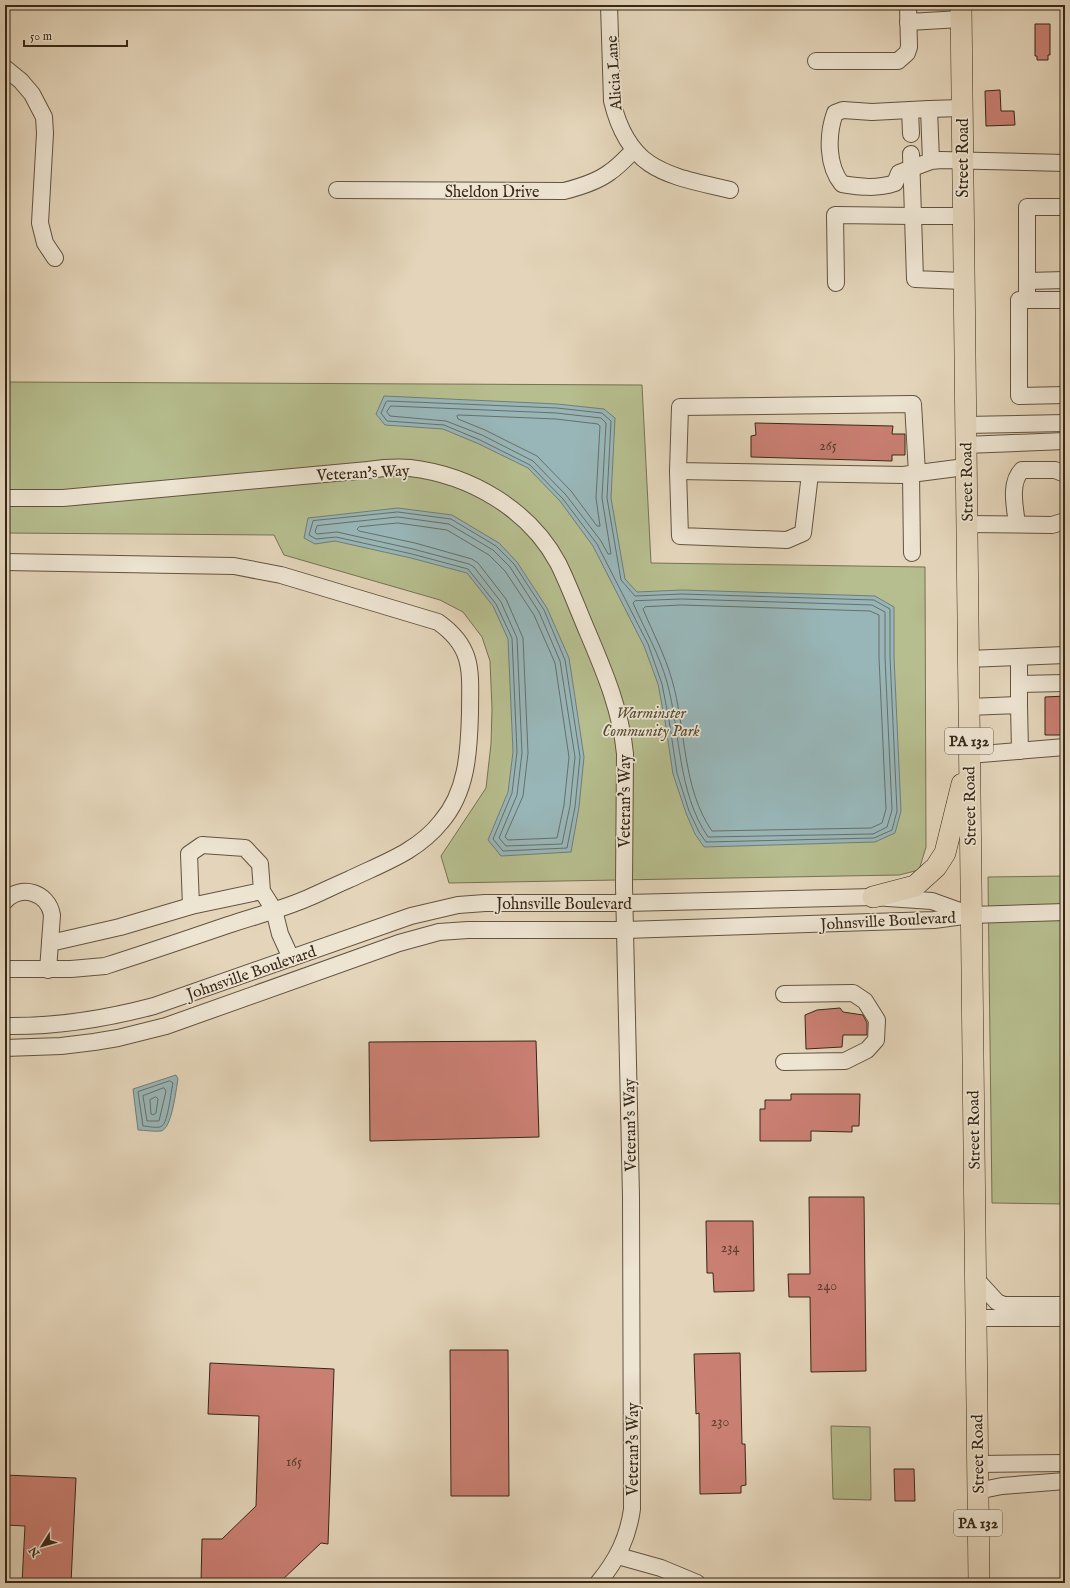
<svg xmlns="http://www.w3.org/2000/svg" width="1070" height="1588" font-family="'IM FELL English',serif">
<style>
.green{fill:#b6bd8e;stroke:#767252}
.water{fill:#98b6b8;stroke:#717d78}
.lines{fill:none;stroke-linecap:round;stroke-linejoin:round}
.shore{stroke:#686f68;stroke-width:1}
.building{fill:#ca7f73;stroke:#372817}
.minor-casing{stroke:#625340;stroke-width:18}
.major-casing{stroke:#372817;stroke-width:22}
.minor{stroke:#ede4d2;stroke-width:16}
.major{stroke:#e4d5ba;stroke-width:21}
.labels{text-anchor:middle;stroke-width:3.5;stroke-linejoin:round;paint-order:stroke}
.number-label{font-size:14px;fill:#5c3e2e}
.shield{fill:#ede4d2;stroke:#6e604f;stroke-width:1}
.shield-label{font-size:15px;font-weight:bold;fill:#372817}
.street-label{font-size:16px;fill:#372817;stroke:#ede4d2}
.park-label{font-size:16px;font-style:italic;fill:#574d35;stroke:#ede4d2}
</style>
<rect width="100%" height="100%" fill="#e4d5ba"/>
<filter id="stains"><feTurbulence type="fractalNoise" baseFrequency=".005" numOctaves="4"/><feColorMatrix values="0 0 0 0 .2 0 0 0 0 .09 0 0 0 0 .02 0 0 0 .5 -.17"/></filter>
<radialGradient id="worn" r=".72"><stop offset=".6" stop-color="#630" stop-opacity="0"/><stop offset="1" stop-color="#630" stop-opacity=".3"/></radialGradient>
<g class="green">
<path d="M 5,382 L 642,385 L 651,563 L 925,567 L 926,847 L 919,870 L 899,875 L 449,883 L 441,856 L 486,788 L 491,744 L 492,709 L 490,661 L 482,637 L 463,612 L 440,600 L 284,555 L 274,535 L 5,533 Z"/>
<path d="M 1065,876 L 1065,1204 L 992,1203 L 988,877 Z"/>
<path d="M 831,1426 L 870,1427 L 871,1500 L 833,1499 Z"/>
</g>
<g class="water">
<path d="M 384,396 L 557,404 L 604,409 L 615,418 L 611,498 L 625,579 L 637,592 L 682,590 L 875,596 L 894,607 L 894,657 L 901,811 L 895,833 L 875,842 L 704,847 L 695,834 L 686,813 L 673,774 L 665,721 L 658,684 L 644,646 L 593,546 L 560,501 L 528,468 L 479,444 L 443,429 L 385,425 L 376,414 Z"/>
<path d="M 398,508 L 452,515 L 499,543 L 517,562 L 547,608 L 569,658 L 584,757 L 579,807 L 571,852 L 501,856 L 488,840 L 508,792 L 513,752 L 508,639 L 493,606 L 467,573 L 411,558 L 335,541 L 315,544 L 304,538 L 308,518 Z"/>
<path d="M 176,1075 L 178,1079 C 176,1089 172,1129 161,1131 C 154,1132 145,1130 138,1130 L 133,1089 Z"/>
</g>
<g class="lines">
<g class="shore">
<path d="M 388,401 L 557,408 L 602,413 L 611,421 L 607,498 L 621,580 L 635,596 L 682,594 L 874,600 L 890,609 L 890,657 L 897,811 L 892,830 L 874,838 L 706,842 L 699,832 L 689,811 L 677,773 L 669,720 L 662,684 L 648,644 L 597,544 L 563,499 L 530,465 L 480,440 L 444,425 L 387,421 L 381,413 L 386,402 Z"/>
<path d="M 391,406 L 556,413 L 601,418 L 606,423 L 602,498 L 611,554 L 608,554 L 601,541 L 566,495 L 533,461 L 482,435 L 446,421 L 390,416 L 387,412 Z"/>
<path d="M 459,415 L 556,419 L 598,424 L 600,426 L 596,498 L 600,526 L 597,526 L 571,491 L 537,456 L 485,430 L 458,419 L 457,416 Z"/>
<path d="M 398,512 L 451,519 L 496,546 L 514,564 L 544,610 L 565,660 L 580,757 L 575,807 L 567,848 L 503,851 L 493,839 L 512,793 L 517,752 L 512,638 L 496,604 L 468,569 L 412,554 L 336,537 L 316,539 L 309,535 L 313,521 Z"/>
<path d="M 398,517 L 449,524 L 493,550 L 510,567 L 539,612 L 560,661 L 575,757 L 570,806 L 562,844 L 506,846 L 499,838 L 517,795 L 522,753 L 517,638 L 501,602 L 474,567 L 469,564 L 413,549 L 337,532 L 317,534 L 315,532 L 317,526 Z"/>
<path d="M 398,523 L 447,530 L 489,555 L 505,571 L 534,615 L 555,663 L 569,757 L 564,805 L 557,838 L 508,840 L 505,837 L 523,796 L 528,753 L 523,638 L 506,599 L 478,563 L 472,559 L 415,543 L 359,531 L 357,529 L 359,527 Z"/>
<path d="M 682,599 L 872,605 L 885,612 L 885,658 L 892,810 L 887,827 L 873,834 L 708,837 C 677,791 681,734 667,682 C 659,654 645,630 633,603 L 635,601 Z"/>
<path d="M 682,605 L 870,611 L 879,615 L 879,658 L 886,809 L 882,823 L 871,828 L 712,831 C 682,788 686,728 672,680 C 665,655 653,633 643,609 L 645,607 Z"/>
<path d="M 170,1081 L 173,1083 C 171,1091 168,1122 162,1126 C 158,1129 147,1126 143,1126 L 138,1092 Z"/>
<path d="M 164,1088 L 166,1091 L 159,1121 L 147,1121 L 143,1096 Z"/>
<path d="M 156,1097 L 158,1099 L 156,1113 L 153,1115 L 151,1114 L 150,1100 Z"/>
</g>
</g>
<g class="building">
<path d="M 1035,24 L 1050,24 L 1050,55 L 1048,55 L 1048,60 L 1037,60 L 1037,56 L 1035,56 Z"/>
<path d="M 1000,90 L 1001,111 L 1014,111 L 1015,125 L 986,126 L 985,91 Z"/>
<path d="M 755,423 L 893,426 L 892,434 L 905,434 L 905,455 L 892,455 L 892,461 L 751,457 L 751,436 L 756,435 Z"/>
<path d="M 1065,696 L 1065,735 L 1045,735 L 1045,697 Z"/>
<path d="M 840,1008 L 843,1012 L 863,1015 L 867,1023 L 867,1035 L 843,1035 L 842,1047 L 806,1049 L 805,1015 L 817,1010 Z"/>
<path d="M 536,1041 L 539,1137 L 370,1141 L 369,1042 Z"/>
<path d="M 791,1094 L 860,1094 L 859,1126 L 852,1126 L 852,1132 L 811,1131 L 811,1141 L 760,1141 L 760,1109 L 765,1109 L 765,1100 L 791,1100 Z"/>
<path d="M 809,1197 L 864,1197 L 866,1371 L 811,1372 L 810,1297 L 789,1297 L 788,1274 L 810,1274 Z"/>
<path d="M 706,1221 L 753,1221 L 754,1291 L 714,1292 L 713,1273 L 707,1273 Z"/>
<path d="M 450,1350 L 508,1350 L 509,1496 L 451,1496 Z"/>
<path d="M 740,1353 L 742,1444 L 745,1444 L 746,1485 L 741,1486 L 741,1493 L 700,1494 L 699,1413 L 696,1414 L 694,1354 Z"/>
<path d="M 210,1363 L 334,1369 L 328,1544 L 321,1543 L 279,1583 L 201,1583 L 202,1539 L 222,1539 L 256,1506 L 259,1416 L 208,1414 Z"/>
<path d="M 894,1469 L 914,1469 L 915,1501 L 895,1501 Z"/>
<path d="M 5,1475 L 76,1478 L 71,1583 L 22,1583 L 25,1526 L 5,1525 Z"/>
</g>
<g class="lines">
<defs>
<g id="minor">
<path d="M 609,5 L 612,101 C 629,172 668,175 730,190"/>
<path d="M 908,22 L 961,19"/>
<path d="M 816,61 L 898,61 L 907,53 L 909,47 L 908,5"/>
<path d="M 5,68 L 21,81 L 32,94 L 44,117 L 45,133 L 40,223 L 45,243 L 55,258"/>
<path d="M 929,109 L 961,108"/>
<path d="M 910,110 L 911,134"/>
<path d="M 931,161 L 929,109 L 872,112 L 843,110 L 835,113 C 827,135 827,166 842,184 C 860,187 877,189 895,183 L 899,173 L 931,161 L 941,160 L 1065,163"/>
<path d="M 337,190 L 564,191 C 580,187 597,182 610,172 C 619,166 626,158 634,150"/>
<path d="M 962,216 L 913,216 L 915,279 L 963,281"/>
<path d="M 1027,281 L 1065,280"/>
<path d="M 836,283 L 835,215 L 913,216 L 911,154"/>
<path d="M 1027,300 L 1027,207 L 1065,207"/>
<path d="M 1065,300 L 1019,300 L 1019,396 L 1065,395"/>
<path d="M 965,425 L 1065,423"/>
<path d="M 965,445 L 1065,441"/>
<path d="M 678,471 L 680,536 L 787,540 L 803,533 L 810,474"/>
<path d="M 917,473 L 913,404 L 680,407 L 678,471 L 903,475 L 965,467"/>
<path d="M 911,474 L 912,553"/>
<path d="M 5,498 L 63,498 L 368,470 C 382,468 396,467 410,468 C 470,475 529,509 558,563 C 569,585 578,610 588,633 C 605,673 621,711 625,754 L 624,886 L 631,1196 L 632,1509 C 628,1538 617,1560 598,1583"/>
<path d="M 966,524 L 1052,525 L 1065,521"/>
<path d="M 1017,524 C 1015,507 1009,483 1022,470 L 1055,470 L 1065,474"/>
<path d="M 5,562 L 234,566 L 281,575 L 438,622 C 475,648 470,673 470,713 C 469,752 467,792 441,822 C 417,852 383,863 350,879 C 336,885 322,892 308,898 C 283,909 255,916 228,925 C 187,939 146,953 105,966 L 71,969 L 5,969"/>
<path d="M 967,659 L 1065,655"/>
<path d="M 1019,684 L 1064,683"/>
<path d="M 1019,705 L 1019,657"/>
<path d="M 968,707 L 1019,705 L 1020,751"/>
<path d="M 969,755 L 1065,747"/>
<path d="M 262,891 L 191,906 L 189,854 L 202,845 L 245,848 L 260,864 L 262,891 L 274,910 L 280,934 L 291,958"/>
<path d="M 5,901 C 21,884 48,892 52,915 L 48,970"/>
<path d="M 50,942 L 59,941 L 120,927 L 191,906"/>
<path d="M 784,994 L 853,993 L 865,1001 L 877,1020 L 876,1040 L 867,1050 L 845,1061 L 784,1062"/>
<path d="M 5,1026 C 56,1027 105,1019 154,1006 L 411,916 L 458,905 L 485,903 L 625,903 L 873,897 L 932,901 L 968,914"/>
<path d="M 5,1048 L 61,1046 L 94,1042 L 118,1038 L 166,1026 L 399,943 L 439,932 L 468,930 L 625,930 L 934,920 L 971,915 L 1065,912"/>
<path d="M 975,1278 L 997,1302 L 1004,1305 L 1065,1305"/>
<path d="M 975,1318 L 1065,1318"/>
<path d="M 977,1464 L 1065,1463"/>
<path d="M 977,1491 L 1002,1486 L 1065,1481"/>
<path d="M 618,1556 L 661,1568 L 697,1583"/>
</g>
<g id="major">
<path d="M 961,5 L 979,1583"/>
<path d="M 873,897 L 915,886 L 936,867 L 945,853 L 962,784"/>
</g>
</defs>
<use href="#minor" class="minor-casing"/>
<use href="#major" class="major-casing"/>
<use href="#minor" class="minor"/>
<use href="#major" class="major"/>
</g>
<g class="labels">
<g class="number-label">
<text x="828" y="450">265</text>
<text x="730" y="1252">234</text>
<text x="827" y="1290">240</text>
<text x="720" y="1426">230</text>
<text x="294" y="1466">165</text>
</g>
<g class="shield">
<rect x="945" y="728" width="48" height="26" rx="3"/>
<rect x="954" y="1510" width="48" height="26" rx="3"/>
</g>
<g class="shield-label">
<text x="969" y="746">PA 132</text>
<text x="978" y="1528">PA 132</text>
</g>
<g class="street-label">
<text transform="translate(613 73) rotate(-94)" y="6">Alicia Lane</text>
<text transform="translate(962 158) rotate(-90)" y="6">Street Road</text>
<text x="492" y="197">Sheldon Drive</text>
<text transform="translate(363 472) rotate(-3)" y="6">Veteran's Way</text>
<text transform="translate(966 482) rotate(-91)" y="6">Street Road</text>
<text transform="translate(624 801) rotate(-90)" y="6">Veteran's Way</text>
<text transform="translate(969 806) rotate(-91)" y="6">Street Road</text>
<text x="564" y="909">Johnsville Boulevard</text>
<text transform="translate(888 920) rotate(-3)" y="6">Johnsville Boulevard</text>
<text transform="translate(251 972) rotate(-19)" y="6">Johnsville Boulevard</text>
<text transform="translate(629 1125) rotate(-91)" y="6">Veteran's Way</text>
<text transform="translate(973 1130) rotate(-91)" y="6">Street Road</text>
<text transform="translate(632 1449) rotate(-90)" y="6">Veteran's Way</text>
<text transform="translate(977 1454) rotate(-91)" y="6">Street Road</text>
</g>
<g class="park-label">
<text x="651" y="718">Warminster<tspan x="651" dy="18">Community Park</tspan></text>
</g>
</g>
<rect width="1070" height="1588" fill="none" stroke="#e4d5ba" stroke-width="20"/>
<rect x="6" y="6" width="1058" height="1576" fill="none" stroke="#372817" stroke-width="2"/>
<rect x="10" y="10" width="1050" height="1568" fill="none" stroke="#372817"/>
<g transform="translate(42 1546) rotate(233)" stroke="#ede4d2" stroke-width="3" paint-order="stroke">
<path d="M0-3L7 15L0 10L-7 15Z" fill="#372817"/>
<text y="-6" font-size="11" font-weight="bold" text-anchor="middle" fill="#372817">N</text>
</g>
<path d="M24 40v6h103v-6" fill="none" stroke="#372817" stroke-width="2"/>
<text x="30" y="40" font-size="12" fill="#372817" stroke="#ede4d2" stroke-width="3" paint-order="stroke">50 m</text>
<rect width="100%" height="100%" filter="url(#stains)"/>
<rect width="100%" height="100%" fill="url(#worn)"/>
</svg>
